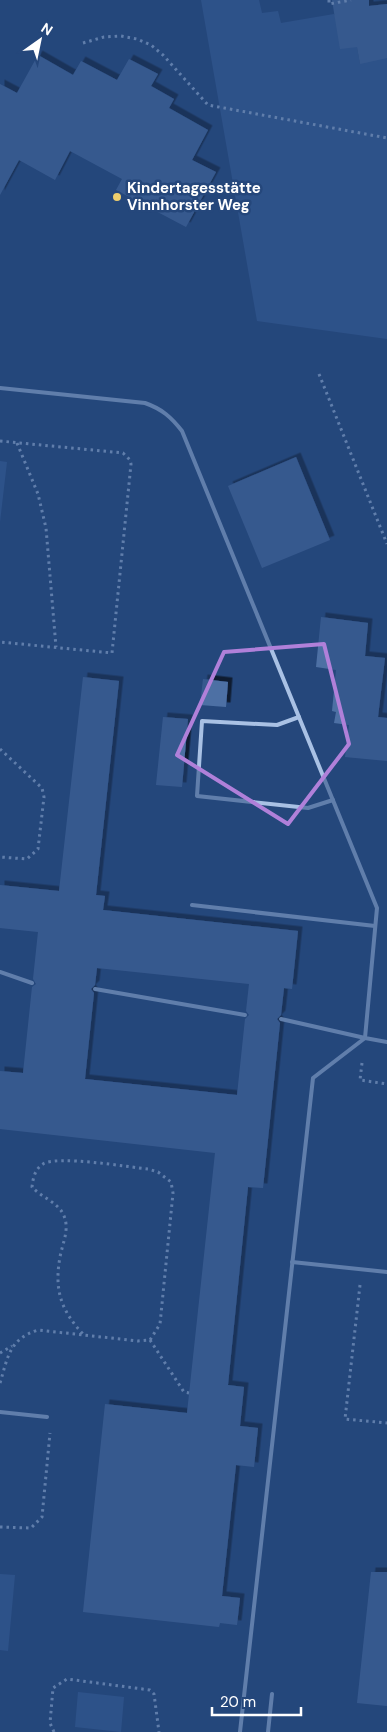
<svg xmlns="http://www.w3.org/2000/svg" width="387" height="1732" font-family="'DM Sans',sans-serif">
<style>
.green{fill:#396099}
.building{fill:#4d70a4;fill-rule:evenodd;filter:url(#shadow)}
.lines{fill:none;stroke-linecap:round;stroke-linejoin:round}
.path{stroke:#a9c1e4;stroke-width:3;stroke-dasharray:2.5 4;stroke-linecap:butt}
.service{stroke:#a9c1e4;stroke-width:4}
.marked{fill:none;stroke:#b080d9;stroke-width:4;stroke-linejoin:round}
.poi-dot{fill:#eece6d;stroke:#25477b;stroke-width:2}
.labels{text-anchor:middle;stroke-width:5;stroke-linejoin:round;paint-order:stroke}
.poi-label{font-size:15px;font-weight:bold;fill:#fff;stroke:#25477b;text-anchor:start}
</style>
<defs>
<filter id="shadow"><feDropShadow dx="4.5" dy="-4.5" stdDeviation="0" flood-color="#0009"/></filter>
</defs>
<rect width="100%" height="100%" fill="#25477b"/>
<g class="green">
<path d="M 201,0 L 259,0 L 262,13 L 278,11 L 281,23 L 334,14 L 357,47 L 360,64 L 387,40 L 387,339 L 257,321 Z"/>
<path d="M 0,461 L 7,462 L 0,522 Z"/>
<path d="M 0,1574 L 15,1575 L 8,1651 L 0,1650 Z"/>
<path d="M 78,1692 L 124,1697 L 121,1732 L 75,1727 Z"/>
</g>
<g class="building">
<path d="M 332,0 L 369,0 L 369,6 L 387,4 L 387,58 L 360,64 L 357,47 L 340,49 Z"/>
<path d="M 38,55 L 73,75 L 81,61 L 117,80 L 129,59 L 158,74 L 151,86 L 174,99 L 169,108 L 208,130 L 192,160 L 216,172 L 186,227 L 116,190 L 122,179 L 70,151 L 55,180 L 19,160 L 0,195 L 0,84 L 17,93 Z"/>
<path d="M 296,457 L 330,540 L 262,568 L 228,486 Z"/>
<path d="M 321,617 L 368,623 L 365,656 L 385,658 L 378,717 L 387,718 L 387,761 L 345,757 L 349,725 L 334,723 L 336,712 L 332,711 L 336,670 L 316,667 Z"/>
<path d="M 83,677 L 119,681 L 96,895 L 105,896 L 103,910 L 298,931 L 292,989 L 284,988 L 281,1015 L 277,1019 L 280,1023 L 263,1188 L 248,1187 L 228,1385 L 244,1387 L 240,1426 L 258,1428 L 254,1467 L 236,1465 L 222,1596 L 240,1598 L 237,1625 L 220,1623 L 219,1627 L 83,1612 L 105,1404 L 187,1413 L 215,1153 L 0,1129 L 0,1071 L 23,1073 L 32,987 L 36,984 L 33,979 L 38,932 L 0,928 L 0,885 L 59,891 ZM 97,968 L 249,984 L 246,1011 L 249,1015 L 245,1019 L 237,1095 L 85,1079 L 94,993 L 91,989 L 95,985 Z"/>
<path d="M 203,679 L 228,682 L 226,707 L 200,705 Z"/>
<path d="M 163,717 L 188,719 L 182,787 L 156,785 Z"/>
<path d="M 371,1572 L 387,1572 L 387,1706 L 357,1703 Z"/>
</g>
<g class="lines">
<g class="path">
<path d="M 329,0 L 329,4 L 351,0"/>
<path d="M 83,43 L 104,37 L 121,36 L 137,39 L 151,45 L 163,55 L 208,105 L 387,138"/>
<path d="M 319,374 L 387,544"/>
<path d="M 0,441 L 123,453 L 130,460 L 131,464 L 112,653 L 0,642"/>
<path d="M 17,443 L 38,494 L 46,528 L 56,647"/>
<path d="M 0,749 L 42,788 L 44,797 L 38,849 L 27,859 L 0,857"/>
<path d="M 362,1063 L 360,1080 L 387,1084"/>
<path d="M 360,1285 L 345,1419 L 387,1423"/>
<path d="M 150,1340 L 184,1392 L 189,1393"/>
<path d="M 0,1353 L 12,1346"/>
<path d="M 0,1383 C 8,1357 9,1339 38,1330 L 138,1341 L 150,1340 L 160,1324 L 173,1193 L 171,1182 L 158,1172 L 148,1169 C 128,1167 57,1155 43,1164 C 35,1169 33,1178 32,1187 C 40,1196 56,1202 62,1212 C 71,1227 63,1241 60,1257 C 54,1290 61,1311 84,1335"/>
<path d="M 0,1527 L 31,1528 L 42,1517 L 50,1433"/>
<path d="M 54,1732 L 50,1723 L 53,1688 L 67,1679 L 150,1690 L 154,1694 L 159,1732"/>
</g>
<g class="service">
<path d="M 0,388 L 145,403 C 162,409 171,417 182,431 L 377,908 L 365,1038 L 387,1042"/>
<path d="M 299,717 L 277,725 L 202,721 L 197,796 L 308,808 L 333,800"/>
<path d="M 192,905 L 375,926"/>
<path d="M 0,972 L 32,983"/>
<path d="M 95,989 L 245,1015"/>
<path d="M 281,1019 L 365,1038"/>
<path d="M 292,1262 L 387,1272"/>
<path d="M 0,1412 L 47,1417"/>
<path d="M 240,1732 L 313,1078 L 365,1038"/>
<path d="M 268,1732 L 272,1694"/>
</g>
</g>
<path d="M0 0H387V1732H0ZM 324,644 L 349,744 L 288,824 L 177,755 L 224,652 Z" fill="#25477b" fill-opacity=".55" fill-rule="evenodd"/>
<path class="marked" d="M 324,644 L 349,744 L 288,824 L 177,755 L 224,652 Z"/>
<circle class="poi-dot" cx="117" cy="197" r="5"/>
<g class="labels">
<g class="poi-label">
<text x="127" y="193">Kindertagesstätte<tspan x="127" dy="17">Vinnhorster Weg</tspan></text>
</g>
</g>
<g transform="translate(40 40) rotate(33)" stroke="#25477b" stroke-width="4" paint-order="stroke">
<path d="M0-4L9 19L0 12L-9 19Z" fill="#ffffff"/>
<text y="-8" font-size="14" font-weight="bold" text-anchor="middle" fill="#ffffff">N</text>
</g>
<path d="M212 1707v8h89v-8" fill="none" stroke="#ffffff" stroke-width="2.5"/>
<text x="220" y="1707" font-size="15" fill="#ffffff" stroke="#25477b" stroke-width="4" paint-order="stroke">20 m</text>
</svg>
